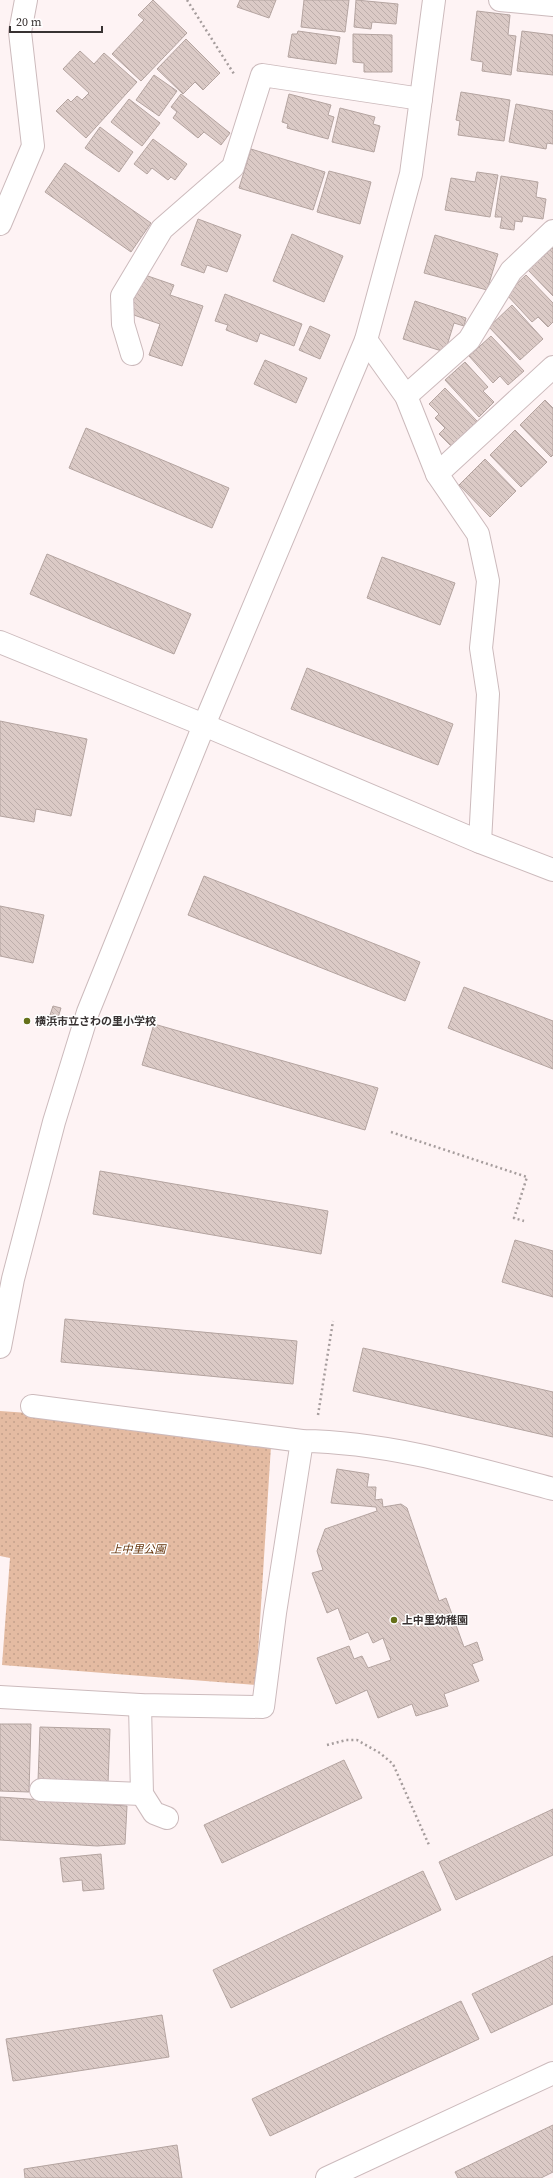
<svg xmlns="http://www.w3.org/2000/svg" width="553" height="2178" font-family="'Source Serif 4','Noto Sans JP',serif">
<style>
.park{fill:url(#park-dots)}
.building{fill:url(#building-back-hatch);stroke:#b4a4a0}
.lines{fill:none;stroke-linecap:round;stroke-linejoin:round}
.minor-casing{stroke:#ccbabc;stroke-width:24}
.path{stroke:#a69d9d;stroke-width:2.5;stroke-dasharray:2 3;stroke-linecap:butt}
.minor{stroke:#fff;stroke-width:22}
.poi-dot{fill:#657019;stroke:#fff;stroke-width:1.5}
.labels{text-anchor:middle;stroke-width:3;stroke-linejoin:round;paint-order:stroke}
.poi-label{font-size:11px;font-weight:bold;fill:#383232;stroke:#fff;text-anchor:start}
.park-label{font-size:11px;font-style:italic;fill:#643208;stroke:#fff}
</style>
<defs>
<pattern id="park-dots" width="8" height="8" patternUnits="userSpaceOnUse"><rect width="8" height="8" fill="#e4bba2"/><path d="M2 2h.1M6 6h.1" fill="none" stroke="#c4a18c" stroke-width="1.8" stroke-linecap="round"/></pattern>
<pattern id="building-back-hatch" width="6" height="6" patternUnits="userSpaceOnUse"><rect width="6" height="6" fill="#dbcac6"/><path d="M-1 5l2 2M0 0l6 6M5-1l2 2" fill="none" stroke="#bdaeab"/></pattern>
</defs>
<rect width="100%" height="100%" fill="#fef3f4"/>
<path class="park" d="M 0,1411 L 272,1430 L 256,1685 L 2,1665 L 10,1558 L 0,1556 Z"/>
<g class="building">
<path d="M 153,0 L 187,33 L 141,81 L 112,54 L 144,20 L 138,15 Z"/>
<path d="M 240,0 L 276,0 L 269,18 L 237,7 Z"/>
<path d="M 304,0 L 349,0 L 345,32 L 301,27 Z"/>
<path d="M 356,0 L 398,4 L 396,24 L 372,22 L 371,29 L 354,27 Z"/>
<path d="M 477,11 L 510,15 L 508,35 L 516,36 L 511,75 L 482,71 L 483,62 L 471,60 Z"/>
<path d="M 298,31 L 340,37 L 336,64 L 288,57 L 292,34 L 297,34 Z"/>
<path d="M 522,31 L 553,35 L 553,75 L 517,71 Z"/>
<path d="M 353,34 L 392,35 L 392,72 L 364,72 L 364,63 L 353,62 Z"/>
<path d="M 186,39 L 220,73 L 203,90 L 195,82 L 183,94 L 157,69 Z"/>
<path d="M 80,51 L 94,64 L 104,53 L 137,82 L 86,138 L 56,111 L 68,99 L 71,102 L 77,96 L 82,100 L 89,93 L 63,69 Z"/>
<path d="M 154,75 L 177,91 L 159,116 L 136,100 Z"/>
<path d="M 461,92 L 510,100 L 504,141 L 458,135 L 460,121 L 456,120 Z"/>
<path d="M 181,94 L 230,133 L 221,145 L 204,132 L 198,138 L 173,118 L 177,112 L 171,107 Z"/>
<path d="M 289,94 L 331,105 L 328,115 L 334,117 L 328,139 L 287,128 L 288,124 L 282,122 Z"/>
<path d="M 129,99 L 160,123 L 142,146 L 111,122 Z"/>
<path d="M 516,104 L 553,111 L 553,144 L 547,143 L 546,149 L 509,142 Z"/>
<path d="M 340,108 L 375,117 L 373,124 L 380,126 L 374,152 L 332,142 Z"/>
<path d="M 100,127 L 133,152 L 119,172 L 85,148 Z"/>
<path d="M 153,139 L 187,164 L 175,180 L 171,177 L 168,180 L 152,168 L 147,174 L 134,164 Z"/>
<path d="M 251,149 L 325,172 L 313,210 L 239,188 Z"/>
<path d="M 65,163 L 151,223 L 131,252 L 45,192 Z"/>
<path d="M 329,171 L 371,182 L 360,224 L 317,212 Z"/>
<path d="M 477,172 L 498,175 L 490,217 L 445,210 L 451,178 L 475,182 Z"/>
<path d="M 501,176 L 538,182 L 536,197 L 546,199 L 543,219 L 523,216 L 522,222 L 515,221 L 514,230 L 500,228 L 502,217 L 495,217 Z"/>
<path d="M 198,219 L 241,235 L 227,272 L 207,265 L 204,273 L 181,265 Z"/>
<path d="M 292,234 L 343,256 L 324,302 L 273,281 Z"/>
<path d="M 435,235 L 498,254 L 487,290 L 424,273 Z"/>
<path d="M 552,248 L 553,249 L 553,296 L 528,270 Z"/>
<path d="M 142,274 L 174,285 L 170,295 L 203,306 L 182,366 L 149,355 L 160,324 L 128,313 Z"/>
<path d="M 526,275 L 553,303 L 553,322 L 548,327 L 538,317 L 532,322 L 506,294 Z"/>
<path d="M 225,294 L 302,324 L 294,346 L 260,333 L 257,342 L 226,330 L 228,325 L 215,321 Z"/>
<path d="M 415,301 L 466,318 L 464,326 L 454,323 L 445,352 L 403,339 Z"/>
<path d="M 512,305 L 543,339 L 520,360 L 489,327 Z"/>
<path d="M 310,326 L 330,335 L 320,359 L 299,350 Z"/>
<path d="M 491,336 L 524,371 L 508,385 L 500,376 L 493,383 L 469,356 Z"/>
<path d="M 265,360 L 307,378 L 296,403 L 254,384 Z"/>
<path d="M 465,362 L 488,387 L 483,391 L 494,402 L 479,417 L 445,380 Z"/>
<path d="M 445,388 L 478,422 L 452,447 L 439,434 L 445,428 L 435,418 L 439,414 L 429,404 Z"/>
<path d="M 545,400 L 553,408 L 553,455 L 551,457 L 520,425 Z"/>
<path d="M 86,428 L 229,488 L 212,528 L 69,468 Z"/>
<path d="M 515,430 L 547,462 L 521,487 L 490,455 Z"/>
<path d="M 485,459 L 516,491 L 490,517 L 459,485 Z"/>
<path d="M 47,554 L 191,614 L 174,654 L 30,594 Z"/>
<path d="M 382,557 L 455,583 L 440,625 L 367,598 Z"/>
<path d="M 307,668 L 453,724 L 438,765 L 291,709 Z"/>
<path d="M 0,721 L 87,739 L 71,816 L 36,809 L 34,822 L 0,816 Z"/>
<path d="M 204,876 L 420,962 L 405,1001 L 188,915 Z"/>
<path d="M 0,906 L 44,915 L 33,963 L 0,956 Z"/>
<path d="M 464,987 L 553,1021 L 553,1069 L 448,1028 Z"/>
<path d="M 53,1006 L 61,1008 L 56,1024 L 48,1021 Z"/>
<path d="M 154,1024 L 378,1088 L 365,1130 L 142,1065 Z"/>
<path d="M 100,1171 L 328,1211 L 321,1254 L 93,1214 Z"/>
<path d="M 515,1240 L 553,1251 L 553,1297 L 502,1282 Z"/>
<path d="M 65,1319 L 297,1341 L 293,1384 L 61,1362 Z"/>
<path d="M 363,1348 L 553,1392 L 553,1437 L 353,1391 Z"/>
<path d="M 337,1469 L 369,1474 L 367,1487 L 376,1487 L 375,1500 L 382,1499 L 383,1507 L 401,1504 L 407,1508 L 439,1601 L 446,1598 L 464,1647 L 477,1642 L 483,1660 L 472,1664 L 479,1681 L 444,1694 L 448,1706 L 416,1716 L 412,1704 L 378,1718 L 367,1690 L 336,1704 L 317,1658 L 349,1646 L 354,1659 L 362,1656 L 368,1668 L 391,1660 L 383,1638 L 373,1643 L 368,1632 L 350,1640 L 338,1608 L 327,1613 L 312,1573 L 323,1570 L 317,1551 L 325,1529 L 377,1511 L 376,1507 L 331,1503 Z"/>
<path d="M 0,1724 L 31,1724 L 29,1792 L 0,1791 Z"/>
<path d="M 40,1727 L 110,1729 L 108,1784 L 38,1781 Z"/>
<path d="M 344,1760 L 362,1798 L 222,1863 L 204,1825 Z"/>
<path d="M 0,1797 L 127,1806 L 125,1844 L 97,1846 L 0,1840 Z"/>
<path d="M 553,1809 L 553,1855 L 456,1900 L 439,1862 Z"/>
<path d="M 101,1854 L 104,1889 L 83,1891 L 82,1880 L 63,1882 L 60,1858 Z"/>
<path d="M 423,1871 L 441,1910 L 231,2008 L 213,1970 Z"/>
<path d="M 553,1956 L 553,2004 L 491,2033 L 472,1994 Z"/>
<path d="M 461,2001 L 479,2039 L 270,2136 L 252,2099 Z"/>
<path d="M 162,2015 L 169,2057 L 13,2081 L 6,2039 Z"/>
<path d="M 553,2125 L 553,2172 L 541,2178 L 458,2178 L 455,2172 Z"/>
<path d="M 177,2145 L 182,2178 L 25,2178 L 24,2169 Z"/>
</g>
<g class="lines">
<defs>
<g id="minor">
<path d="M 500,0 L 553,5"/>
<path d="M 0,224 L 33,146 L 20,32 L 26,0"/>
<path d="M 366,340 L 406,396 L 437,474 L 478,534 L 488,581 L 481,648 L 488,694 L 480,842"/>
<path d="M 132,354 L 123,324 L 122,296 L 162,229 L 233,167 L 262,75 L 421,99"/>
<path d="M 406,396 L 469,340 L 511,271 L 553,231"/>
<path d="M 437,474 L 553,367"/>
<path d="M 0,642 L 204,725 L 480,842 L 553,870"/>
<path d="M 0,1347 L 13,1279 L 54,1122 L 88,1012 L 204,725 L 366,340 L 411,174 L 434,0"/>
<path d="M 32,1406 L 302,1441 C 388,1442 471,1467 553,1489"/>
<path d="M 0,1697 L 140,1705 L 263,1707 L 275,1613 L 302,1441"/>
<path d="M 140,1705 L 142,1794 L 154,1813 L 167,1818"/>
<path d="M 41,1790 L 142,1794"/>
<path d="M 327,2178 L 553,2073"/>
</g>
</defs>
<use href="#minor" class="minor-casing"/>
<g class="path">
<path d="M 187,0 L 234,74"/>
<path d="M 391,1132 L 527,1177 L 514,1218 L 524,1221"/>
<path d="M 318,1415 L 333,1321"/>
<path d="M 327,1745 L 346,1740 L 357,1740 L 380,1753 L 393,1764 L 429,1845"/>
</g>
<use href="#minor" class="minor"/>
</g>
<g class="poi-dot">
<circle cx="27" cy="1021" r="4"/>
<circle cx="394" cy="1620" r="4"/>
</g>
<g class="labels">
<g class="poi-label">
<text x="35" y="1025">横浜市立さわの里小学校</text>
<text x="402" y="1624">上中里幼稚園</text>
</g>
<g class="park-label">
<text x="138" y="1553">上中里公園</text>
</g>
</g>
<path d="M10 26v6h92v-6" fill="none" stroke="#383232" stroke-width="2"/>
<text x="16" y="26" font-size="12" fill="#383232" stroke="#ffffff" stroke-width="3" paint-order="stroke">20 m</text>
</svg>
